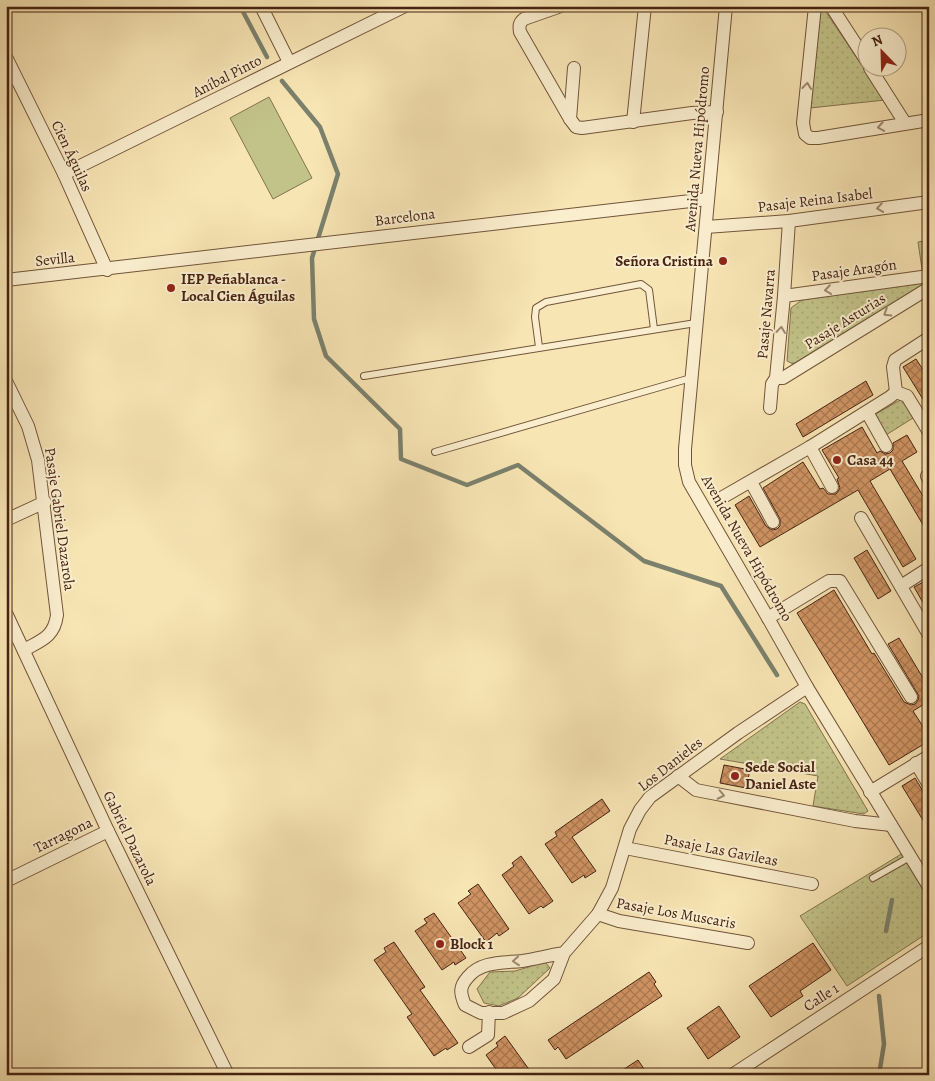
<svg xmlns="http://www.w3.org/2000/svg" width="935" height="1081" font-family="Alegreya,serif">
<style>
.green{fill:url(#green-dots);stroke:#84734e}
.pitch{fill:#c2c389;stroke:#84734e}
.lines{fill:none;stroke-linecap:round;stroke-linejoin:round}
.stream{stroke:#7b816d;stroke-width:4.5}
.building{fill:url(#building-cross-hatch);stroke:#462312}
.service-casing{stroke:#72543a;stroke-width:8}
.minor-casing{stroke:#72543a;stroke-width:14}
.service{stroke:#faeece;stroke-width:6}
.minor{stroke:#faeece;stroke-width:12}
.oneway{stroke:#a08870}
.poi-dot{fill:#8f2418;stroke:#faeece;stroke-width:2}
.labels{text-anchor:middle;stroke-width:4;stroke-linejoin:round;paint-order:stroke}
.street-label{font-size:15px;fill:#462312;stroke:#faeece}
.poi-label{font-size:15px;font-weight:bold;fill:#462312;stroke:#faeece;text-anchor:start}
</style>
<defs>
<pattern id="green-dots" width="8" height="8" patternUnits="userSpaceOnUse" patternTransform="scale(1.25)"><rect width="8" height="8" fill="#c2c389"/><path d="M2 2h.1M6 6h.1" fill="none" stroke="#a8a775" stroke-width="1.8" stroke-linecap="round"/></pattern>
<pattern id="building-cross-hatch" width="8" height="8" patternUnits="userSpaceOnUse" patternTransform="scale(1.25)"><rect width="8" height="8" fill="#d09463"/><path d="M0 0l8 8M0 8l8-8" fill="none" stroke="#ab7850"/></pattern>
</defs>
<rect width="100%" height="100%" fill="#f8e5b4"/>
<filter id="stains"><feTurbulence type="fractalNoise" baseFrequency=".004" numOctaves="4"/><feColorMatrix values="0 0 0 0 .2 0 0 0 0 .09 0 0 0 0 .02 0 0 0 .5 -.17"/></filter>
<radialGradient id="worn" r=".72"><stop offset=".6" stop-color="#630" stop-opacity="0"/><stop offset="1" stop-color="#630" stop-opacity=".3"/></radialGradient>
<g class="green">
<path d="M 821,6 L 822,6 L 885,100 L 810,108 Z"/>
<path d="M 929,240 L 929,268 L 922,269 L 918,242 Z"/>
<path d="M 923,282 L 924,284 L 793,364 L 787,361 L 791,308 L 802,300 Z"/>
<path d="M 902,399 L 913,418 L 886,435 L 874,415 Z"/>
<path d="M 800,702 L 805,704 L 868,811 L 864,814 L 813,806 L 818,776 L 720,759 Z"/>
<path d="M 903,853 L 929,899 L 929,932 L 847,986 L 800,916 Z"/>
<path d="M 545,962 L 550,968 L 518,998 L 499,1006 L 484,1003 L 477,989 L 490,972 L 515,971 Z"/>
</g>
<path class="pitch" d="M 269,97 L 312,178 L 273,199 L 230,118 Z"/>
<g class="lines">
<g class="stream">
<path d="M 240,6 L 267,57"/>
<path d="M 282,81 L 320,127 L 338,174 L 312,258 L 314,319 L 326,356 L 400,429 L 401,459 L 467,485 L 518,465 L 644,561 L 721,586 L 777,675"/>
<path d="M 886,931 L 892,900"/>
<path d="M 879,1075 L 884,1044 L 879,996"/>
</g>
</g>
<g class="building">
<path d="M 916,359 L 929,379 L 929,409 L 903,367 Z"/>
<path d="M 866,381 L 873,395 L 803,437 L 796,424 Z"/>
<path d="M 862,427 L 877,453 L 880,451 L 885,454 L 890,453 L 893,450 L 893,443 L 907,435 L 917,452 L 902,461 L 929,506 L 929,535 L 890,469 L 870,481 L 916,559 L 903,567 L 858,490 L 760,547 L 735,505 L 749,496 L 766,526 L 772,530 L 777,529 L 780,526 L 780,519 L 763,488 L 803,462 L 820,489 L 823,488 L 828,494 L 836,494 L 840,488 L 837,479 L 839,478 L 822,450 Z"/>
<path d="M 867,550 L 891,591 L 878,599 L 854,558 Z"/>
<path d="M 929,579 L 929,613 L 914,587 Z"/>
<path d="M 834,590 L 872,654 L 874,653 L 904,702 L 911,705 L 915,704 L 918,700 L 919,696 L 888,644 L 899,638 L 929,688 L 929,701 L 913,711 L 929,736 L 929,741 L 889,765 L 797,613 Z"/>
<path d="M 724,765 L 750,770 L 746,788 L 720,783 Z"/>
<path d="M 915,778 L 929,801 L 929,830 L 902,786 Z"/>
<path d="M 602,799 L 610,811 L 572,837 L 596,871 L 585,878 L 584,875 L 572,883 L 545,844 L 557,836 L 555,832 Z"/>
<path d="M 521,856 L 553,901 L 543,908 L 541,906 L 529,914 L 502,875 L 514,866 L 512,863 Z"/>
<path d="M 478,884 L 509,929 L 499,936 L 497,933 L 486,942 L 458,903 L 471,894 L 468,891 Z"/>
<path d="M 434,913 L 466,958 L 455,965 L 454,962 L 442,970 L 415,931 L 427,923 L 424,919 Z"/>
<path d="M 394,942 L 425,987 L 420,990 L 458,1043 L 447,1050 L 446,1048 L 434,1056 L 407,1017 L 412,1014 L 374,960 L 386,952 L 384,948 Z"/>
<path d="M 813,943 L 831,970 L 800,991 L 803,996 L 771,1017 L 749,986 Z"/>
<path d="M 649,972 L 656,982 L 654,984 L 662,996 L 566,1059 L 558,1047 L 555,1050 L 548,1040 Z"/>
<path d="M 719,1006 L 740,1037 L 708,1059 L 687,1028 Z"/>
<path d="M 505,1036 L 533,1075 L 500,1075 L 486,1055 L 498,1046 L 496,1043 Z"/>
<path d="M 638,1060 L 648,1075 L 615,1075 Z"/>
</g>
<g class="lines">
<defs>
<g id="service">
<path d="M 539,347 L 535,317 L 536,308 L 546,302 L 641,284 L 649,290 L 654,329"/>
<path d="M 364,376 L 696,323"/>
<path d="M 435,452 L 691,378"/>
<path d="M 873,878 L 910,857"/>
</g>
<g id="minor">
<path d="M 261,6 L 289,62"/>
<path d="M 561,6 L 524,19 C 519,23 519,26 520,32 L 570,119 L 576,127 L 582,128 L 692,113 L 717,112"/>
<path d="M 726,6 L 685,449 L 685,465 L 689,482 L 768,618 L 807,687 L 929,887"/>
<path d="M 815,6 L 803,123 L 805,134 L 810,138 L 818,138 L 929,120"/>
<path d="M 831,6 L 868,63"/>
<path d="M 6,57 L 64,174 L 107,270"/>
<path d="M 870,68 L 905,123"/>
<path d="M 570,119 L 574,68"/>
<path d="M 633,122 L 645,6"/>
<path d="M 64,174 C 178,119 291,61 405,6"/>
<path d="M 706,227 L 789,221 L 929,202"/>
<path d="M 6,280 L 708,199"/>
<path d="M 784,296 L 929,276"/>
<path d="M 776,378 L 783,378 L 929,288"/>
<path d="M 6,381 L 28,426 L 38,460 L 57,615 C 54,637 42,640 24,650"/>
<path d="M 896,392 L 907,396 L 929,432"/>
<path d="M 770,408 L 772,384 L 776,378 L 784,296 L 789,221"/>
<path d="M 867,412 L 886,446"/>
<path d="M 810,447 L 832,487"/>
<path d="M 927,476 L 929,480"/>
<path d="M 751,482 L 773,522"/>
<path d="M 723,497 L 810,447 L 890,397 L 896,392 L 893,367 L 895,360 L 929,338"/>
<path d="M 861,518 L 929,635"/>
<path d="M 6,520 L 45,502"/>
<path d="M 901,586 L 929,568"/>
<path d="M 6,613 L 108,831 L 228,1075"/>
<path d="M 768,618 L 829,581 L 840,581 L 911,697"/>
<path d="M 916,763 L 929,785"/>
<path d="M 678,776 L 696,790 L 855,821 L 891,825"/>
<path d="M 870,792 L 929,756"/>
<path d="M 625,848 L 812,884"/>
<path d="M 6,881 L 108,831"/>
<path d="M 598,914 L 619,921 L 748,943"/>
<path d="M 564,953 C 550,955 536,959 522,961 C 503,963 481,961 468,977 C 459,987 460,993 465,1005 L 481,1013 L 503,1013 L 529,1001 L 554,979 L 564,953 L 598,914 L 612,888 L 630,829 L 640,810 L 650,797 L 738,733 L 807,687"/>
<path d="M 469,1047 L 488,1035 L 489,1012"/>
<path d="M 732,1075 L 929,946"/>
</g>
</defs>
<use href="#service" class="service-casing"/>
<use href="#minor" class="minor-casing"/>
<use href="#service" class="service"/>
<use href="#minor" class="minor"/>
</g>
<defs><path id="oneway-chevron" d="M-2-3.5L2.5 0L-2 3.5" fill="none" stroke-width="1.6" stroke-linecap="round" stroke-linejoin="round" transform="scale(1.25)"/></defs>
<g class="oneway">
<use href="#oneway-chevron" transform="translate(807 86) rotate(-84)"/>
<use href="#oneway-chevron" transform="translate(881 127) rotate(170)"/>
<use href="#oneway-chevron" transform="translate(880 208) rotate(172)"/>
<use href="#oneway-chevron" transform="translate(828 290) rotate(172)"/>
<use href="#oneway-chevron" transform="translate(887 313) rotate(148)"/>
<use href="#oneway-chevron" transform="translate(781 330) rotate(-84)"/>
<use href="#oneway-chevron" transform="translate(721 795) rotate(12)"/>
<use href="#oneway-chevron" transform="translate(516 961) rotate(175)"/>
</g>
<g class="poi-dot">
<circle cx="723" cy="261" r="5"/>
<circle cx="171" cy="288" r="5"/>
<circle cx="837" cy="460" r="5"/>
<circle cx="735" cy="776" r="5"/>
<circle cx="440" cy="944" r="5"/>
</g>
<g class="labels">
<g class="street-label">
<text transform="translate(227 76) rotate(-27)" y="5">Aníbal Pinto</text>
<text transform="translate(697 149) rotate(-85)" y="5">Avenida Nueva Hipódromo</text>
<text transform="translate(72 156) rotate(65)" y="5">Cien Águilas</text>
<text transform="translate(815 200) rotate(-7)" y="5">Pasaje Reina Isabel</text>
<text transform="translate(405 217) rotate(-7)" y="5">Barcelona</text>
<text transform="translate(55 259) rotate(-6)" y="5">Sevilla</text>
<text transform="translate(854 270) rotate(-8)" y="5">Pasaje Aragón</text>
<text transform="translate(766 314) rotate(-85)" y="5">Pasaje Navarra</text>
<text transform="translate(845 321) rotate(-32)" y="5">Pasaje Asturias</text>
<text transform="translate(60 519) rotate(82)" y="5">Pasaje Gabriel Dazarola</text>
<text transform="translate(747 548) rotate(60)" y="5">Avenida Nueva Hipódromo</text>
<text transform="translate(670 764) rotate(-38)" y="5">Los Danieles</text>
<text transform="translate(63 835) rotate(-26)" y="5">Tarragona</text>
<text transform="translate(130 838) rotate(64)" y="5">Gabriel Dazarola</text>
<text transform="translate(721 850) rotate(11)" y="5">Pasaje Las Gavileas</text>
<text transform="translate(676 913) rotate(10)" y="5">Pasaje Los Muscaris</text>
<text transform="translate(821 997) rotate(-33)" y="5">Calle 1</text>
</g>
<g class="poi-label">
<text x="713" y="266" text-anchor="end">Señora Cristina</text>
<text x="181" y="284">IEP Peñablanca -<tspan x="181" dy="17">Local Cien Águilas</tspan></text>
<text x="847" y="465">Casa 44</text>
<text x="745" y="772">Sede Social<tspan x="745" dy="17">Daniel Aste</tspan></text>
<text x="450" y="949">Block 1</text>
</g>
</g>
<rect width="935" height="1081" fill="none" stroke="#f8e5b4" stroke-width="25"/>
<rect x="8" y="8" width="920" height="1066" fill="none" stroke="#462312" stroke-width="2.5"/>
<rect x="12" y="12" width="910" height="1056" fill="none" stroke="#462312"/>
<g transform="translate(882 52) rotate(337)"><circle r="24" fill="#faeece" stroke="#b29d83"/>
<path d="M0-4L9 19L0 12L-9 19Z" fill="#8f2418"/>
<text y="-8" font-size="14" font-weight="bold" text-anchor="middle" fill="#462312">N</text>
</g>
<rect width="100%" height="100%" filter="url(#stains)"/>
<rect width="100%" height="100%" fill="url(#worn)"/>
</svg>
